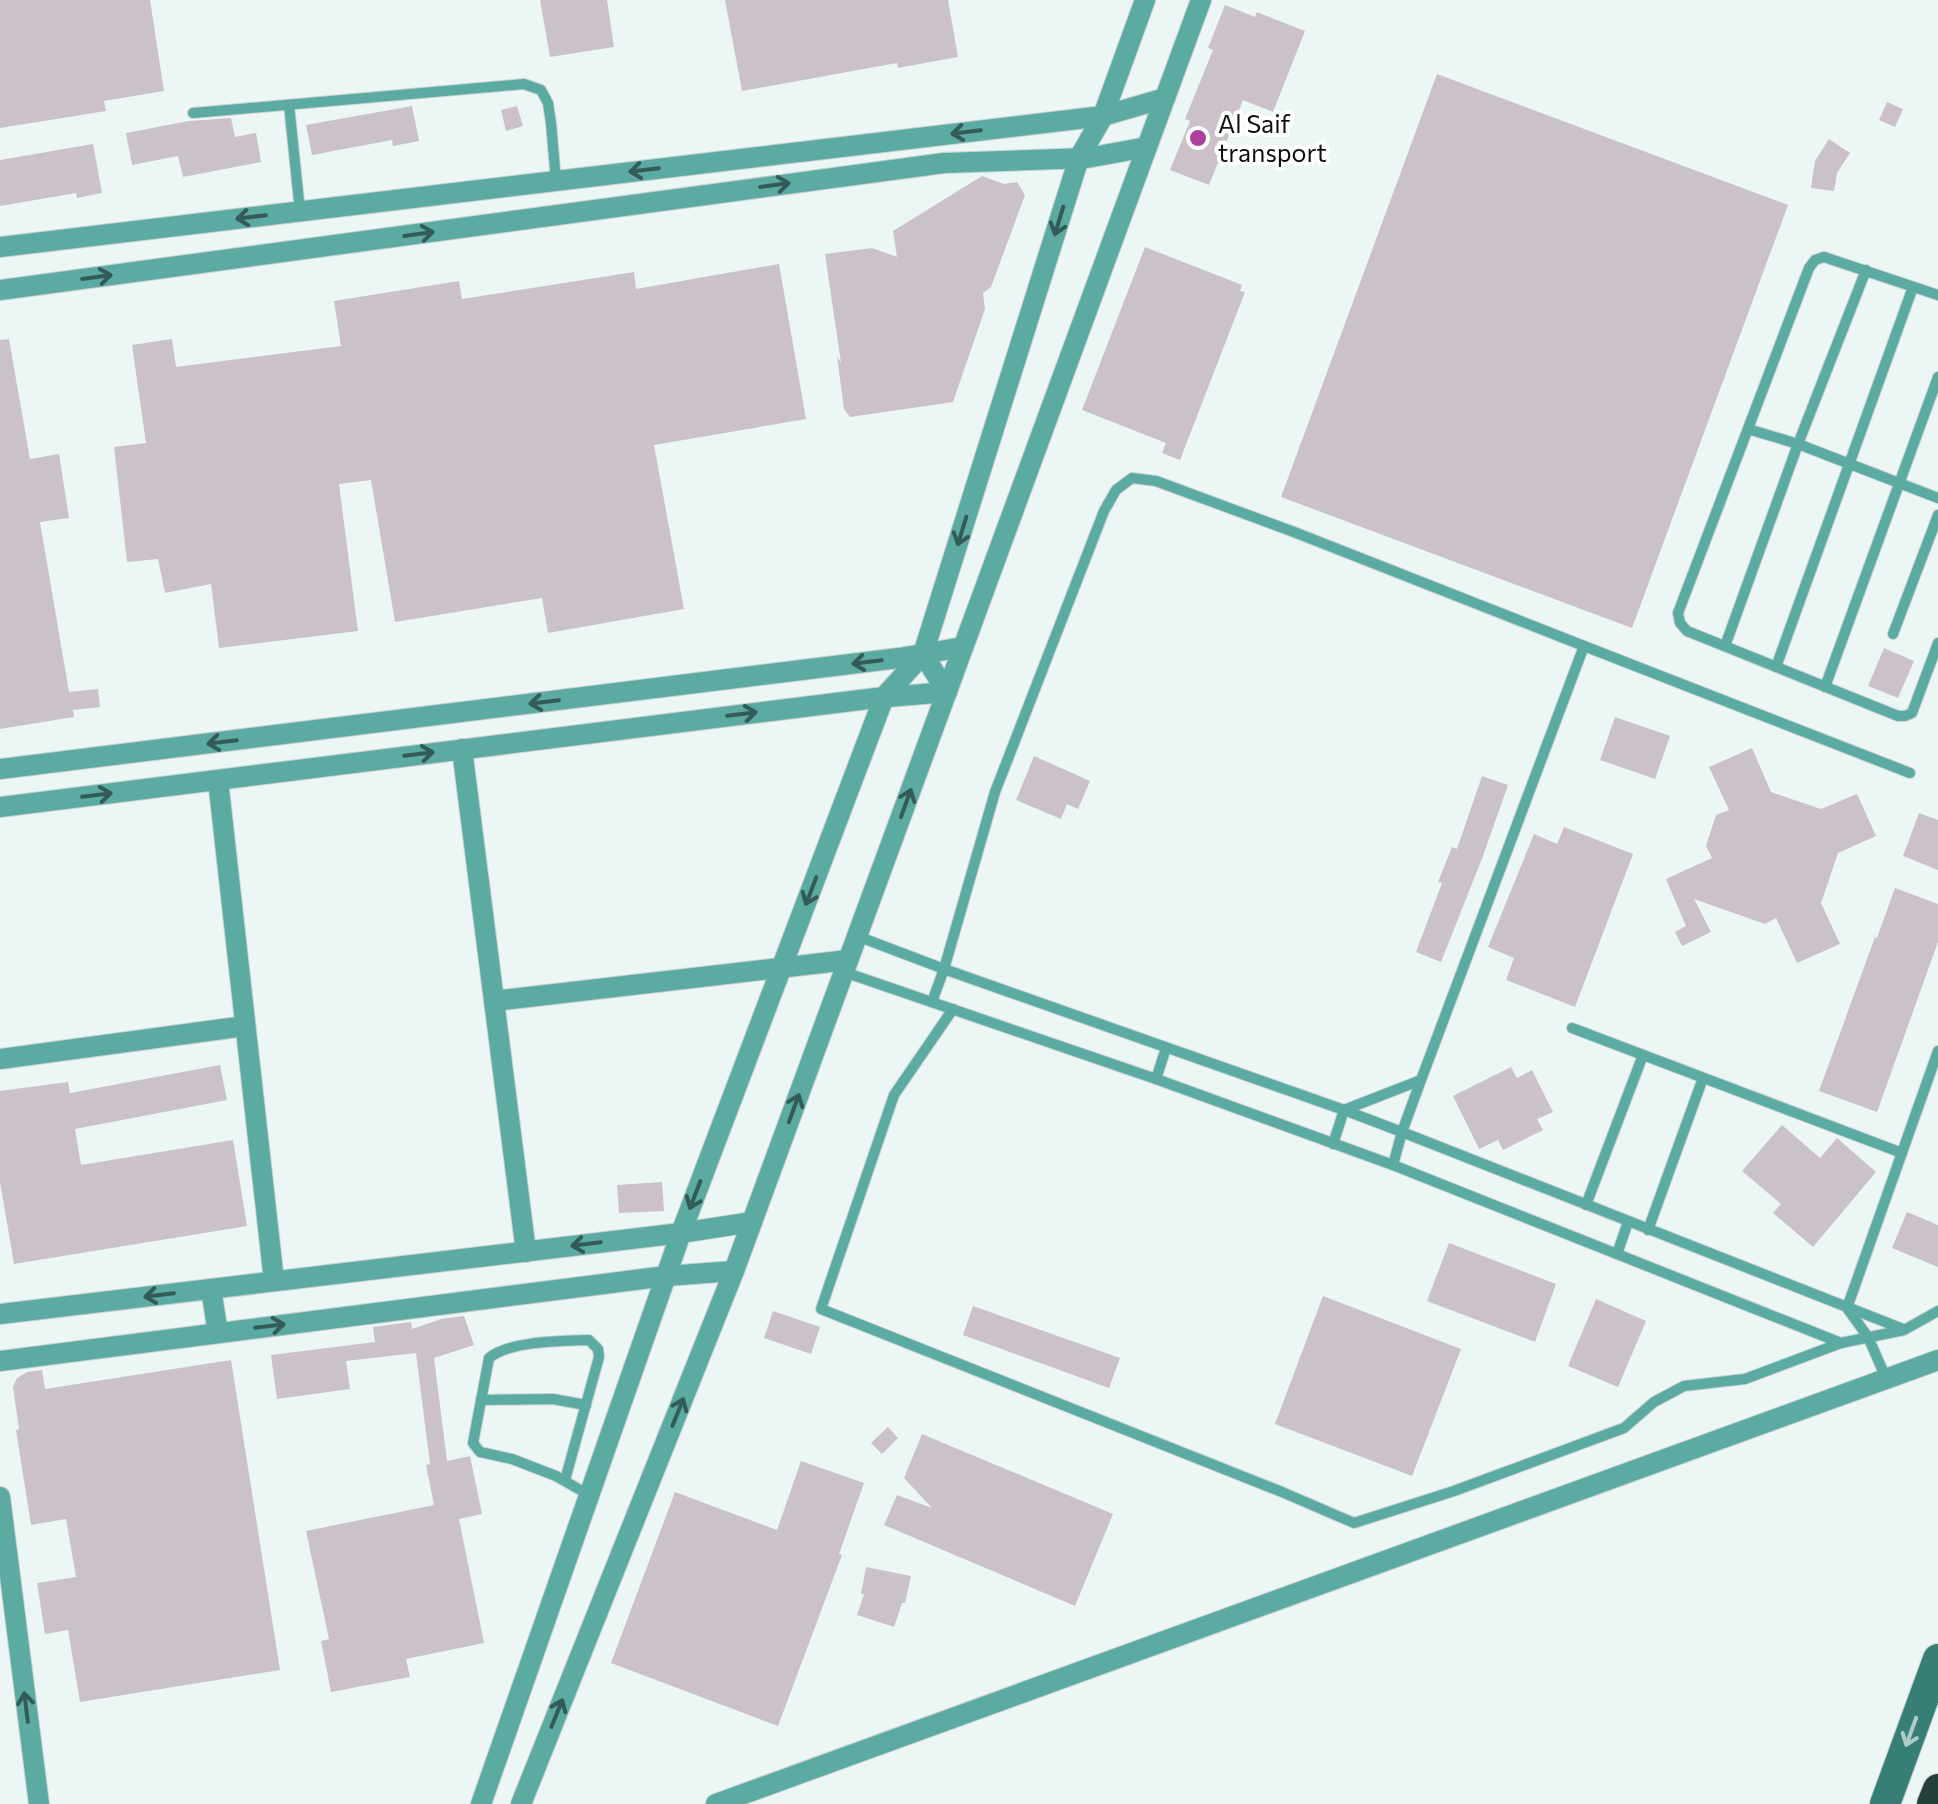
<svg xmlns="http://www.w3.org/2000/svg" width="1938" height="1804" font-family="Commissioner,sans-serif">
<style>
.building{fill:#cac2c8}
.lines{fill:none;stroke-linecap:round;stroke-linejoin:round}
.lane-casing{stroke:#c8d2d0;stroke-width:12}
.street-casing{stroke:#c8d2d0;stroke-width:22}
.secondary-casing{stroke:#c8d2d0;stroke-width:32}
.highway-casing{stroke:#c8d2d0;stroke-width:32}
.lane{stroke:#5baba2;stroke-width:10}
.street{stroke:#5baba2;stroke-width:20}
.secondary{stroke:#367e76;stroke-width:30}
.highway{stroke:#23403c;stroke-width:30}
.oneway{stroke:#335c58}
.oneway2{stroke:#afcbc8}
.poi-dot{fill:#ac409f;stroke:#fff;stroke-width:4}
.labels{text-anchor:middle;stroke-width:8;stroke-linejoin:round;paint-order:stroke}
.poi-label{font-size:25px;fill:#0b0e0d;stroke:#fff;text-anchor:start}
</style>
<rect width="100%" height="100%" fill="#ecf7f5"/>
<g class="building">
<path d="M 0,0 L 150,0 L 164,91 L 104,101 L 106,111 L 0,128 Z"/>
<path d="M 540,0 L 607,0 L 614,47 L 550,57 Z"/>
<path d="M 725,0 L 948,0 L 958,57 L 898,68 L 897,63 L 742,91 Z"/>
<path d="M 1225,5 L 1255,17 L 1257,12 L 1305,31 L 1273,112 L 1243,100 L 1209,185 L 1170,170 L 1190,121 L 1185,119 L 1213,50 L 1208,48 Z"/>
<path d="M 1437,74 L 1788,205 L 1632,628 L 1281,497 Z"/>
<path d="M 1887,102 L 1903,109 L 1895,127 L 1879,120 Z"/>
<path d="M 412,106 L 419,141 L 393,146 L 392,140 L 312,155 L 306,125 Z"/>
<path d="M 517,106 L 523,126 L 506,131 L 501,110 Z"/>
<path d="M 231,118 L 235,137 L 256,133 L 261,162 L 183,177 L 178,156 L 132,165 L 126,133 L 189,121 Z"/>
<path d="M 1829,139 L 1850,153 L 1837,173 L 1834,191 L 1811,188 L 1815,161 Z"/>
<path d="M 93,144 L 102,193 L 77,198 L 76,193 L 0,206 L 0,160 Z"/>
<path d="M 982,176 L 1004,184 L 1017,182 L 1025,195 L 991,287 L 983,293 L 985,309 L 953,402 L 850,417 L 844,409 L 837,356 L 841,363 L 825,254 L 872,248 L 897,257 L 893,231 Z"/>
<path d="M 1145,247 L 1242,285 L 1240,291 L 1245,292 L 1180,460 L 1162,453 L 1166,443 L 1082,410 Z"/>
<path d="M 779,264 L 806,419 L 654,445 L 684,609 L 548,633 L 542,598 L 395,622 L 371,480 L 339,484 L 358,631 L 219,648 L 211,584 L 165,593 L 158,559 L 127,562 L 114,447 L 146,443 L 132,345 L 172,339 L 176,367 L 341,346 L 334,301 L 459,281 L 462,299 L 634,272 L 636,289 Z"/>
<path d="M 9,339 L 30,459 L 59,454 L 69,518 L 40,522 L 69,692 L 98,689 L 100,707 L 73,710 L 74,717 L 0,729 L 0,340 Z"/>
<path d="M 1884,648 L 1914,661 L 1898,698 L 1868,686 Z"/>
<path d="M 1615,717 L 1670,736 L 1655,779 L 1600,760 Z"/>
<path d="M 1752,748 L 1771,792 L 1821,809 L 1857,794 L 1876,836 L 1838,853 L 1821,903 L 1840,944 L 1797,963 L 1776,918 L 1765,924 L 1694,899 L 1711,932 L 1682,946 L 1675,932 L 1686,926 L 1666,879 L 1712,858 L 1706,846 L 1716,815 L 1729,810 L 1709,767 Z"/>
<path d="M 1034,756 L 1090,781 L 1078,809 L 1067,804 L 1061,819 L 1016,800 Z"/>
<path d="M 1482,776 L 1508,785 L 1483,856 L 1441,962 L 1416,952 L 1442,883 L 1438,882 L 1452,847 L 1457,849 Z"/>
<path d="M 1919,813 L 1938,820 L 1938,870 L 1903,856 Z"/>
<path d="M 1564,827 L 1633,854 L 1575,1007 L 1506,980 L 1514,958 L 1488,947 L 1534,834 L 1557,844 Z"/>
<path d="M 1895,888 L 1938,904 L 1938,942 L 1877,1112 L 1819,1091 L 1875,937 L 1877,938 Z"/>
<path d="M 220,1065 L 227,1100 L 75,1129 L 81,1165 L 233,1140 L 247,1226 L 14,1264 L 0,1182 L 0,1091 L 68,1082 L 70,1093 Z"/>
<path d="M 1511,1067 L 1517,1078 L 1532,1070 L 1553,1112 L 1537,1119 L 1543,1130 L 1503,1150 L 1498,1140 L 1479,1149 L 1453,1096 Z"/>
<path d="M 1782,1125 L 1820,1158 L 1837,1138 L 1876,1172 L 1813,1247 L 1773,1213 L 1781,1204 L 1742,1171 Z"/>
<path d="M 662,1182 L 664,1211 L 619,1213 L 617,1185 Z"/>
<path d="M 1907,1212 L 1938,1225 L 1938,1267 L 1892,1248 Z"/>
<path d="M 1449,1243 L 1556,1284 L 1535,1342 L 1427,1301 Z"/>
<path d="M 1323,1296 L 1461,1349 L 1412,1476 L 1275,1424 Z"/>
<path d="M 1596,1299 L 1646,1321 L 1618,1387 L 1568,1366 Z"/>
<path d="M 973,1306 L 1120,1358 L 1109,1388 L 963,1335 Z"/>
<path d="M 773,1311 L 820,1327 L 811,1354 L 764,1338 Z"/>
<path d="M 464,1316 L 474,1345 L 434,1358 L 447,1461 L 470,1456 L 482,1514 L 459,1519 L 484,1643 L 406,1659 L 410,1677 L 331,1692 L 321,1641 L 329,1639 L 306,1531 L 434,1505 L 426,1465 L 430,1464 L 416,1353 L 346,1361 L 350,1389 L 277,1399 L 271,1355 L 375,1342 L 373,1327 L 411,1322 L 412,1329 L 441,1319 Z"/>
<path d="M 231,1360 L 280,1670 L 80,1702 L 68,1630 L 45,1634 L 37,1583 L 76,1577 L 66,1519 L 31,1525 L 16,1430 L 19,1429 L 13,1387 L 17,1378 L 27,1372 L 42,1370 L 45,1389 Z"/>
<path d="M 888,1427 L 898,1438 L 882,1454 L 871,1443 Z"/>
<path d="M 922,1434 L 1113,1514 L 1075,1606 L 884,1525 L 897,1495 L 932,1508 L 904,1478 Z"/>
<path d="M 801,1461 L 864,1483 L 839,1554 L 842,1555 L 778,1726 L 611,1663 L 675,1492 L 777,1530 Z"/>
<path d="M 866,1567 L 911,1576 L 905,1603 L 902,1603 L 894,1627 L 857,1615 L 864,1594 L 861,1594 Z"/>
</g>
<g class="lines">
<defs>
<g id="lane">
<path d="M 289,105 L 300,211"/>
<path d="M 193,113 L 524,84 L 541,90 L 548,103 L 551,123 L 556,181"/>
<path d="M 1938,295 L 1824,257 L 1815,260 L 1809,268 L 1678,613 L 1680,623 L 1687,631 L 1898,716 L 1905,716 L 1912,713 L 1938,643"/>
<path d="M 1748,429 L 1798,444 L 1938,498"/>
<path d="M 1893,634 L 1938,515"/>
<path d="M 1725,646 L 1798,444 L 1866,270"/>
<path d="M 1776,667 L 1913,287"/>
<path d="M 1825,687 L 1938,377"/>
<path d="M 857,936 L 944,969 L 1344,1110 L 1421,1080 L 1584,646 L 1910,773"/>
<path d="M 844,972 L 1156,1079 L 1393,1165 L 1841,1343 L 1904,1330 L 1938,1311"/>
<path d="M 932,1002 L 944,969 L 995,792 L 1104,511 L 1116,490 L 1132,478 L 1156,481 L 1294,532 L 1584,646"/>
<path d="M 953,1009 L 894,1095 L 821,1309 L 1282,1492 L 1354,1523 L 1454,1491 L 1624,1428 L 1654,1402 L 1684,1386 L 1745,1379 L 1841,1343"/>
<path d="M 1572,1028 L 1902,1153"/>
<path d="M 1156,1079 L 1166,1048"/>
<path d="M 1421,1080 L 1402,1132 L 1903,1329"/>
<path d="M 1333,1144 L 1344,1110 L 1402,1132 L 1393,1165"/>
<path d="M 1586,1205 L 1643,1055"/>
<path d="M 1648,1230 L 1703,1078"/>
<path d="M 1617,1254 L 1628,1222"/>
<path d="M 1886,1378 L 1868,1337 L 1847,1308 L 1938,1051"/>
<path d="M 481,1400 L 553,1399 L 586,1405"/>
<path d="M 565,1480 L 599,1357 L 598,1349 L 589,1340 C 562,1341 509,1341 489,1358 L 473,1443 L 480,1452 L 512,1459 L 556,1476 L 589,1495"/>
</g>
<g id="street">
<path d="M 0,247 L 1103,116 L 1165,98"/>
<path d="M 0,290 L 944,163 L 1087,158 L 1147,147"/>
<path d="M 462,749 L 526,1252"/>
<path d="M 0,769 L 899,658 L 963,647"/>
<path d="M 218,780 L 274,1281"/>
<path d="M 0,807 L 876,698 L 947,692 L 923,654"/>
<path d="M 494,1001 L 848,960"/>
<path d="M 0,1059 L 245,1026"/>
<path d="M 211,1289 L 218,1333"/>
<path d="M 0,1314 L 681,1233 L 752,1222"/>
<path d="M 0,1361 L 666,1276 L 734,1271"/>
<path d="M 0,1497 L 39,1804"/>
<path d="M 481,1804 L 681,1233 L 884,697 L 923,654 L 1079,158 L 1103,116 L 1145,0"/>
<path d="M 521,1804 L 734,1271 L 1201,0"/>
<path d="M 716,1804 L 1938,1360"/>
</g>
<path id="secondary" d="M 1885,1804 L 1938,1659"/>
<path id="highway" d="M 1932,1804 L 1938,1789"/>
</defs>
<use href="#lane" class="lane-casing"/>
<use href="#street" class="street-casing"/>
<use href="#secondary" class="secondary-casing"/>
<use href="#highway" class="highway-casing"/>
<use href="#lane" class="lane"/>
<use href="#street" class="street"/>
<use href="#secondary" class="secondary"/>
<use href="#highway" class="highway"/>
</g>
<defs><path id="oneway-shaft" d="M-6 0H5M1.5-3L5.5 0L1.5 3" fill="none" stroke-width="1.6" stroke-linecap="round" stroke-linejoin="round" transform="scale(2.5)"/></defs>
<g class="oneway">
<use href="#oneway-shaft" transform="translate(966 132) rotate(173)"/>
<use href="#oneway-shaft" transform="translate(644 170) rotate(173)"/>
<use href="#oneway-shaft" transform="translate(775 185) rotate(-8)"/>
<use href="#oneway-shaft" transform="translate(251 217) rotate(173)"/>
<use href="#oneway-shaft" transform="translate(1059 221) rotate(107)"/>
<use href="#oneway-shaft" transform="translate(419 234) rotate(-8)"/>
<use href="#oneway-shaft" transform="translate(97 277) rotate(-8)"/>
<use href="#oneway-shaft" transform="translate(962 531) rotate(107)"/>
<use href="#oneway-shaft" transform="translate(867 662) rotate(173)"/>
<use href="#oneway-shaft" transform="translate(544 702) rotate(173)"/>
<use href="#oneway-shaft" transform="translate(742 714) rotate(-7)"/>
<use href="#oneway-shaft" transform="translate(222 742) rotate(173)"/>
<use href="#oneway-shaft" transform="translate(419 754) rotate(-7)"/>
<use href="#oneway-shaft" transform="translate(97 795) rotate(-7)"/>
<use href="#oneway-shaft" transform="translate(906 803) rotate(-70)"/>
<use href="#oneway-shaft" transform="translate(811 891) rotate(111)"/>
<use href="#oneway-shaft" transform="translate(794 1108) rotate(-70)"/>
<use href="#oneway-shaft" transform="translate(695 1195) rotate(111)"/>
<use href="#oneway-shaft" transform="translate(586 1244) rotate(173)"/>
<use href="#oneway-shaft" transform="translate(159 1295) rotate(173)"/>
<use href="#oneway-shaft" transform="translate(270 1326) rotate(-7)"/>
<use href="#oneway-shaft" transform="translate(678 1412) rotate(-68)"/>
<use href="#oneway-shaft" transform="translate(26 1707) rotate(-97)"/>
<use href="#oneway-shaft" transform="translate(557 1713) rotate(-68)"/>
</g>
<use class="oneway2" href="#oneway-shaft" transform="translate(1911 1732) rotate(110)"/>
<circle class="poi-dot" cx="1198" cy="138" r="10"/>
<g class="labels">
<g class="poi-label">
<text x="1218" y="133">Al Saif<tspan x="1218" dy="29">transport</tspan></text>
</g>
</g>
</svg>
